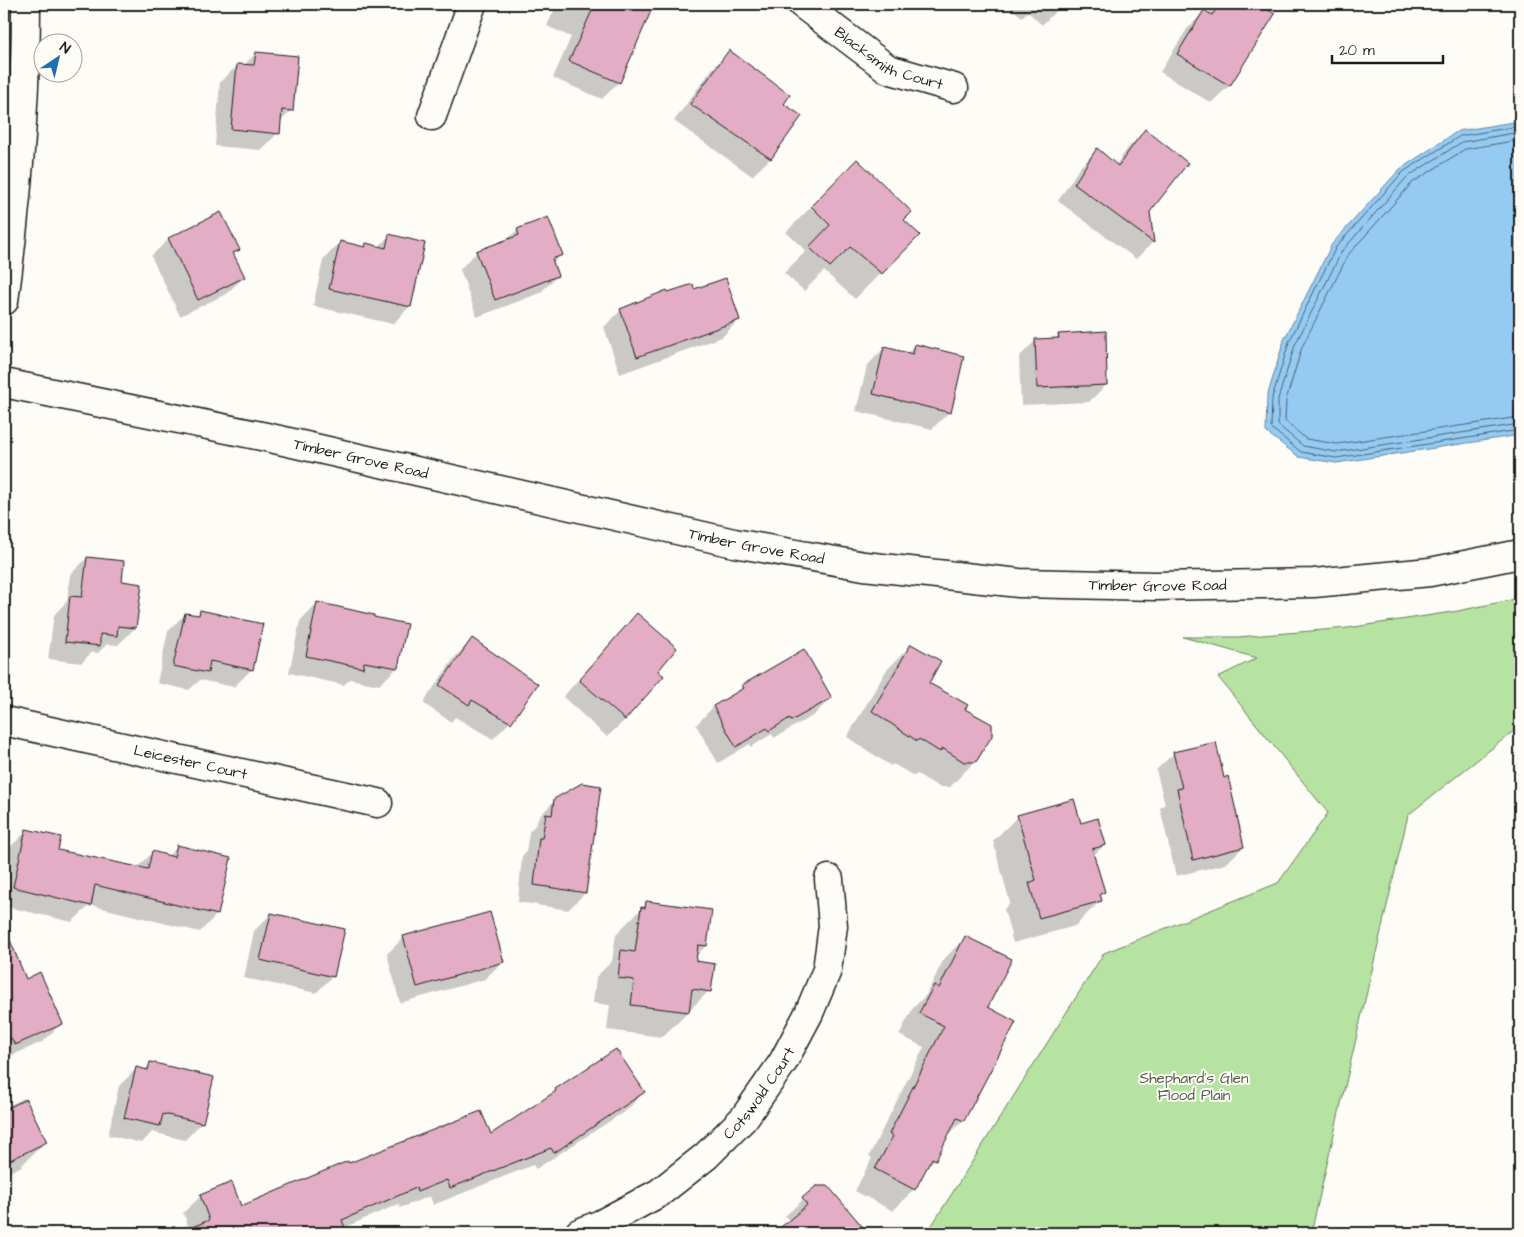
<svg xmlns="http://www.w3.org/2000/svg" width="1524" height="1237" font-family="'Architects Daughter',sans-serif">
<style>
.green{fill:#b6e3a1;stroke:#69805e}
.water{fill:#95cbf3;stroke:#65859d}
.shadow{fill:#0003}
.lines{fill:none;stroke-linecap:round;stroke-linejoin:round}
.shore{stroke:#4c6272;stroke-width:1}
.building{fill:#e2adc5;stroke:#1c1c1c}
.minor-casing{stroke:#1c1c1c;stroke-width:31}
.tertiary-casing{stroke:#1c1c1c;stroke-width:31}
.secondary-casing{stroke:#1c1c1c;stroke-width:31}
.minor{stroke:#fdfcf7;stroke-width:28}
.tertiary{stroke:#fdfcf7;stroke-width:28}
.secondary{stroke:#fdfcf7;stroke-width:28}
.labels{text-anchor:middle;stroke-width:4;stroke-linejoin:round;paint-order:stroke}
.street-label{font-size:15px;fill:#1c1c1c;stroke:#fdfcf7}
.park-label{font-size:15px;fill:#4a5844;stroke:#fdfcf7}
</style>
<rect width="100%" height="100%" fill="#fdfcf7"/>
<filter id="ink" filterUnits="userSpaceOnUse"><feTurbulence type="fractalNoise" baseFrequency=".02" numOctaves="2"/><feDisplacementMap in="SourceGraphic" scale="10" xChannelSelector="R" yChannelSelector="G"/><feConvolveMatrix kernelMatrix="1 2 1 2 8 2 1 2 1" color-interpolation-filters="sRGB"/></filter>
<g filter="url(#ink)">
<path class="green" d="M 1520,598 L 1520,726 L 1408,815 L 1311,1233 L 927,1233 L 1104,953 L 1278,883 L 1328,813 L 1218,677 L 1257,658 L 1183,637 L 1238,637 L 1348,628 L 1458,611 Z"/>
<path class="water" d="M 1520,121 L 1520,435 L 1336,463 L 1299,457 L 1266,432 L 1267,397 L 1284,340 L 1332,244 L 1400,169 L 1458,131 Z"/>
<g class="shadow">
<path d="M 352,4 L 393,4 L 385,12 Z"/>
<path d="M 557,4 L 645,4 L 652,7 L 619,82 L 602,99 L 553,78 L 571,37 L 547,26 Z"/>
<path d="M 1006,4 L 1063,4 L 1042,25 L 1028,12 L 1022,17 Z"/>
<path d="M 1215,4 L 1257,4 L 1273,14 L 1229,86 L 1211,103 L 1160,72 L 1187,29 L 1204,12 L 1208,14 Z"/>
<path d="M 729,52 L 782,104 L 800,116 L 770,159 L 752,176 L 674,121 L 712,69 Z"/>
<path d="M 256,53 L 292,110 L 280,122 L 278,133 L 261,150 L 215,146 L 220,82 L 238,65 L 243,66 Z"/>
<path d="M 1145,131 L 1149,212 L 1152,243 L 1136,259 L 1058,201 L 1080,167 L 1097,150 L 1115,166 L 1128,148 Z"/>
<path d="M 832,186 L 902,220 L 918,235 L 855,299 L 824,271 L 804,291 L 784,273 L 806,251 L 786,232 Z"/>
<path d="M 517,230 L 561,255 L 552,264 L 557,276 L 540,293 L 477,317 L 460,269 L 477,252 L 506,241 Z"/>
<path d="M 389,236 L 410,306 L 393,324 L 313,306 L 323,260 L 340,242 L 363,247 L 366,245 L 378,247 Z"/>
<path d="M 169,239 L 238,249 L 233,255 L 244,277 L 226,294 L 180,316 L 151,256 Z"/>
<path d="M 693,291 L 739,320 L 722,337 L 620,374 L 604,327 L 621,310 L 667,294 Z"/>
<path d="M 1059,335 L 1106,385 L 1089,402 L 1021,405 L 1019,357 L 1036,340 L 1054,339 Z"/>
<path d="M 915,345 L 949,412 L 932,429 L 856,411 L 867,366 L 884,348 L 907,354 Z"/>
<path d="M 87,558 L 120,582 L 140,585 L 135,628 L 118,645 L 107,644 L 98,653 L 92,652 L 81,663 L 48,659 L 54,615 L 67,601 L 70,575 Z"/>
<path d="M 317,603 L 372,618 L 406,625 L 397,668 L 379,685 L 350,679 L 344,685 L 289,673 L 300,621 Z"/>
<path d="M 201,612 L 261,625 L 251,670 L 234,687 L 200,680 L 189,690 L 157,683 L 168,631 L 185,614 L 196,616 Z"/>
<path d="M 637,615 L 656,671 L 625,720 L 607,737 L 563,697 L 620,632 Z"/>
<path d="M 472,640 L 510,722 L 493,739 L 455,717 L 451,722 L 423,703 L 455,657 Z"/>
<path d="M 911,645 L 927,683 L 964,709 L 975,761 L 950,787 L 939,787 L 917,774 L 914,776 L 893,764 L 891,766 L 847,737 L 886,671 Z"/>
<path d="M 743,686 L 831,698 L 814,715 L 774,738 L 772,734 L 751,747 L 750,744 L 718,763 L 696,725 L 713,707 L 733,696 Z"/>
<path d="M 1174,753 L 1223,779 L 1243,847 L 1226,864 L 1176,876 L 1160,808 L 1165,804 L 1156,770 Z"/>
<path d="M 555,800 L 585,893 L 568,910 L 518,902 L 522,856 L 526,852 L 529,832 L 536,824 L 538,818 Z"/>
<path d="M 1018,816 L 1080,825 L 1104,845 L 1093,856 L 1103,892 L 1099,896 L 1100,901 L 1075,926 L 1013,943 L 1004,909 L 1010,903 L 993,841 Z"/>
<path d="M 27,831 L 57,850 L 137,868 L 152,853 L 168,856 L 177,847 L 217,914 L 200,932 L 90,905 L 72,922 L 4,906 L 4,873 L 9,848 Z"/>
<path d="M 647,903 L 706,946 L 695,957 L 694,962 L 709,991 L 662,1037 L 607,1030 L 610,1005 L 593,1003 L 596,977 L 612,961 L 616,934 Z"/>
<path d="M 271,914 L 333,976 L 316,993 L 244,978 L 254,931 Z"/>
<path d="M 404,937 L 502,962 L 485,979 L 400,1003 L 387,954 Z"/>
<path d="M 965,938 L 986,1008 L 963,1120 L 945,1139 L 935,1159 L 925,1169 L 914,1189 L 893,1211 L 855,1191 L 872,1158 L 869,1156 L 924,1047 L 899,1035 L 913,1008 L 926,995 L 944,959 Z"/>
<path d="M 24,977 L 61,1023 L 44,1041 L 4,1059 L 4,986 Z"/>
<path d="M 151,1064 L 202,1122 L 185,1140 L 152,1132 L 142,1143 L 108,1135 L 119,1086 L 137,1068 L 144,1070 Z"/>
<path d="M 556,1090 L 644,1092 L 627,1110 L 536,1169 L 533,1165 L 433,1205 L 430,1196 L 400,1208 L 399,1204 L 341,1229 L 337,1233 L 166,1233 L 188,1225 L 183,1213 L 201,1196 L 241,1208 L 348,1165 L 490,1136 L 545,1101 Z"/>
<path d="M 24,1098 L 45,1142 L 20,1167 L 4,1175 L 4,1108 Z"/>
<path d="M 817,1187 L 859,1225 L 851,1233 L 776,1233 L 790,1222 L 785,1216 Z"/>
</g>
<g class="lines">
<g class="shore">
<path d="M 1520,126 L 1460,136 L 1403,172 L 1336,247 L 1289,342 L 1272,398 L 1271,428 L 1301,452 L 1336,458 L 1520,430"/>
<path d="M 1520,132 L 1462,142 L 1407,177 L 1342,251 L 1295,345 L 1278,399 L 1278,425 L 1303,446 L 1336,452 L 1520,424"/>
<path d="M 1520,140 L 1465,149 L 1412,183 L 1348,255 L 1302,347 L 1286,400 L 1285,421 L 1306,439 L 1337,444 L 1520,417"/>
</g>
</g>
<g class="building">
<path d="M 595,4 L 654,4 L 620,83 L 569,61 Z"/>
<path d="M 1220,4 L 1259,4 L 1275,14 L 1230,86 L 1177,54 L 1204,10 L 1212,15 Z"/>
<path d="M 729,50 L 790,95 L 784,104 L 802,116 L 771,159 L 690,104 Z"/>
<path d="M 256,52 L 298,56 L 293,111 L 282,110 L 280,134 L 231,129 L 237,64 L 254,65 Z"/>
<path d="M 1145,129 L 1188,163 L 1150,212 L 1154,243 L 1074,184 L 1097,148 L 1118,166 Z"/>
<path d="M 857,159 L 912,212 L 904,220 L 920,235 L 882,274 L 850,247 L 830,267 L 809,247 L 830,225 L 811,206 Z"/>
<path d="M 221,212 L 240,250 L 233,253 L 245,277 L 198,300 L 168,238 Z"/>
<path d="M 548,217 L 563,255 L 552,259 L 558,276 L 495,300 L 476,251 L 519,235 L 517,229 Z"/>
<path d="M 389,234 L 425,243 L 411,307 L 329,289 L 340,241 L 365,247 L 366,243 L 386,248 Z"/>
<path d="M 726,278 L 740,320 L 637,357 L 620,309 L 667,290 L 668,292 L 693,284 L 694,289 Z"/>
<path d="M 1106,331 L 1107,385 L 1037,388 L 1035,339 L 1059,338 L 1058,334 Z"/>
<path d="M 915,344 L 964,356 L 951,413 L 873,394 L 884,347 L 913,354 Z"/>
<path d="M 87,557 L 124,561 L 122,581 L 142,584 L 136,628 L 118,626 L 117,636 L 100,634 L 100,646 L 65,642 L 70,596 L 82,597 Z"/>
<path d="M 317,602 L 374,615 L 374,617 L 407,624 L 398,668 L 364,662 L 363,668 L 306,656 Z"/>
<path d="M 200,610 L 263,624 L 253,670 L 210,661 L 208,673 L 173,666 L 185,613 L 199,615 Z"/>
<path d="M 637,613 L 677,648 L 658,671 L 664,676 L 625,720 L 579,680 Z"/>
<path d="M 472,638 L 538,684 L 511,723 L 472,700 L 469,705 L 439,685 Z"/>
<path d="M 911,644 L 941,661 L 929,683 L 968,705 L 965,709 L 992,724 L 992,736 L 976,762 L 964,762 L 942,748 L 940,752 L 919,739 L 917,741 L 872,711 Z"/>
<path d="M 804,649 L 832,698 L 791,721 L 790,718 L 769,731 L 767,728 L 736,747 L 713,706 L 744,688 L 742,685 Z"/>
<path d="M 1216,742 L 1224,778 L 1228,776 L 1244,847 L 1193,860 L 1177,789 L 1182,788 L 1173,752 Z"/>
<path d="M 582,783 L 601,786 L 586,893 L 534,885 L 539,838 L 542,838 L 546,814 L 552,815 L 554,799 Z"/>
<path d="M 1074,799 L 1081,823 L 1098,818 L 1106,845 L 1092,849 L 1105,892 L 1100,894 L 1102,901 L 1039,918 L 1029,883 L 1036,880 L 1017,815 Z"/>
<path d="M 26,829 L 61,837 L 58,850 L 148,869 L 152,851 L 174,857 L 177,845 L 231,858 L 218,915 L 95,885 L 91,906 L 13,887 Z"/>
<path d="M 646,901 L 712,910 L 707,946 L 698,945 L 696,961 L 715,964 L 711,992 L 692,989 L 689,1012 L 631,1005 L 634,980 L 618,978 L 621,950 L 635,952 L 641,907 L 645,908 Z"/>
<path d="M 490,912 L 504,962 L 417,987 L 403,936 Z"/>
<path d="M 271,913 L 345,929 L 334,977 L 260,960 Z"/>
<path d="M 4,928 L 5,928 L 26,979 L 40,972 L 63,1024 L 15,1045 L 11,1038 L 4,1041 Z"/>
<path d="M 965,936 L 1012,959 L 988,1007 L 1016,1022 L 964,1121 L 957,1118 L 936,1160 L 932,1158 L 915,1190 L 875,1169 L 893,1136 L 889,1134 L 944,1026 L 919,1013 L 934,985 L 939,988 Z"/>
<path d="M 616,1049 L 645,1092 L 554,1153 L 551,1148 L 450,1188 L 447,1180 L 417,1192 L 416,1188 L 342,1220 L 347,1233 L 178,1233 L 209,1220 L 200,1195 L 232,1182 L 241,1206 L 348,1161 L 349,1163 L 481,1111 L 491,1134 L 556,1091 L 555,1089 Z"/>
<path d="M 150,1062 L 214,1077 L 203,1123 L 163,1114 L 160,1126 L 124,1118 L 136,1067 L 148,1070 Z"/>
<path d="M 26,1099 L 47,1142 L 4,1163 L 4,1110 Z"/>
<path d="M 816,1186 L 828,1186 L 868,1233 L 774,1233 L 807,1205 L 802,1198 Z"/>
</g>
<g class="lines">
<defs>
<g id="minor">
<path id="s1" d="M 802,4 L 888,69 L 954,88"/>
<path d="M 432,116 L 472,4"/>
<path id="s2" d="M 4,721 L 378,803"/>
<path id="s3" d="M 579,1233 L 601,1224 L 659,1193 L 706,1156 L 744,1118 L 783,1062 L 809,1013 L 827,970 L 833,926 L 829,879"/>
</g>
<g id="tertiary">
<path id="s4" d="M 4,383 L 266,437 L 734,543 L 864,566 L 1019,583 L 1156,586 L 1314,583 L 1430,572 L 1520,554"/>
</g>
<path id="secondary" d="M 4,301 C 17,203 26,103 26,4"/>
</defs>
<use href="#minor" class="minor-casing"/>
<use href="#tertiary" class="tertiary-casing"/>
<use href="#secondary" class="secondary-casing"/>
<use href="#minor" class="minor"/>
<use href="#tertiary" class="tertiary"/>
<use href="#secondary" class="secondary"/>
</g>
</g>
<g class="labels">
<g class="street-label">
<text dy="5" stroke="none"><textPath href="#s1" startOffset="104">Blacksmith Court</textPath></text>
<text dy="5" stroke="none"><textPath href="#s4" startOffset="365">Timber Grove Road</textPath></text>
<text dy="5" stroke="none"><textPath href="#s4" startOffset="770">Timber Grove Road</textPath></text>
<text dy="5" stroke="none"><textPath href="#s4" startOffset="1174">Timber Grove Road</textPath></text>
<text dy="5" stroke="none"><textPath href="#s2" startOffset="191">Leicester Court</textPath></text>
<text dy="5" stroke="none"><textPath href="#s3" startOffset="232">Cotswold Court</textPath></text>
</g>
<g class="park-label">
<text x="1194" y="1083">Shephard's Glen<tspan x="1194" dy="17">Flood Plain</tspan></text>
</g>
</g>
<rect width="1524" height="1237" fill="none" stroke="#fdfcf7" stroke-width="20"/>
<rect x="10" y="10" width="1504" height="1217" fill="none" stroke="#1c1c1c" stroke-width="2" filter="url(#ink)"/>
<g transform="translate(58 58) rotate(35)"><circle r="24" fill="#fdfcf7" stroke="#a3a29f"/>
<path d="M0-4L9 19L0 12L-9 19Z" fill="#1f6fb2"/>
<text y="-8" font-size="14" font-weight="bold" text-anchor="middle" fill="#1c1c1c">N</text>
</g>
<path d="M1332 55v8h111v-8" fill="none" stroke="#1c1c1c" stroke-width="2.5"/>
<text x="1339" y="55" font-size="15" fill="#1c1c1c" stroke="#fdfcf7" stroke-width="4" paint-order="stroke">20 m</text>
</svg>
